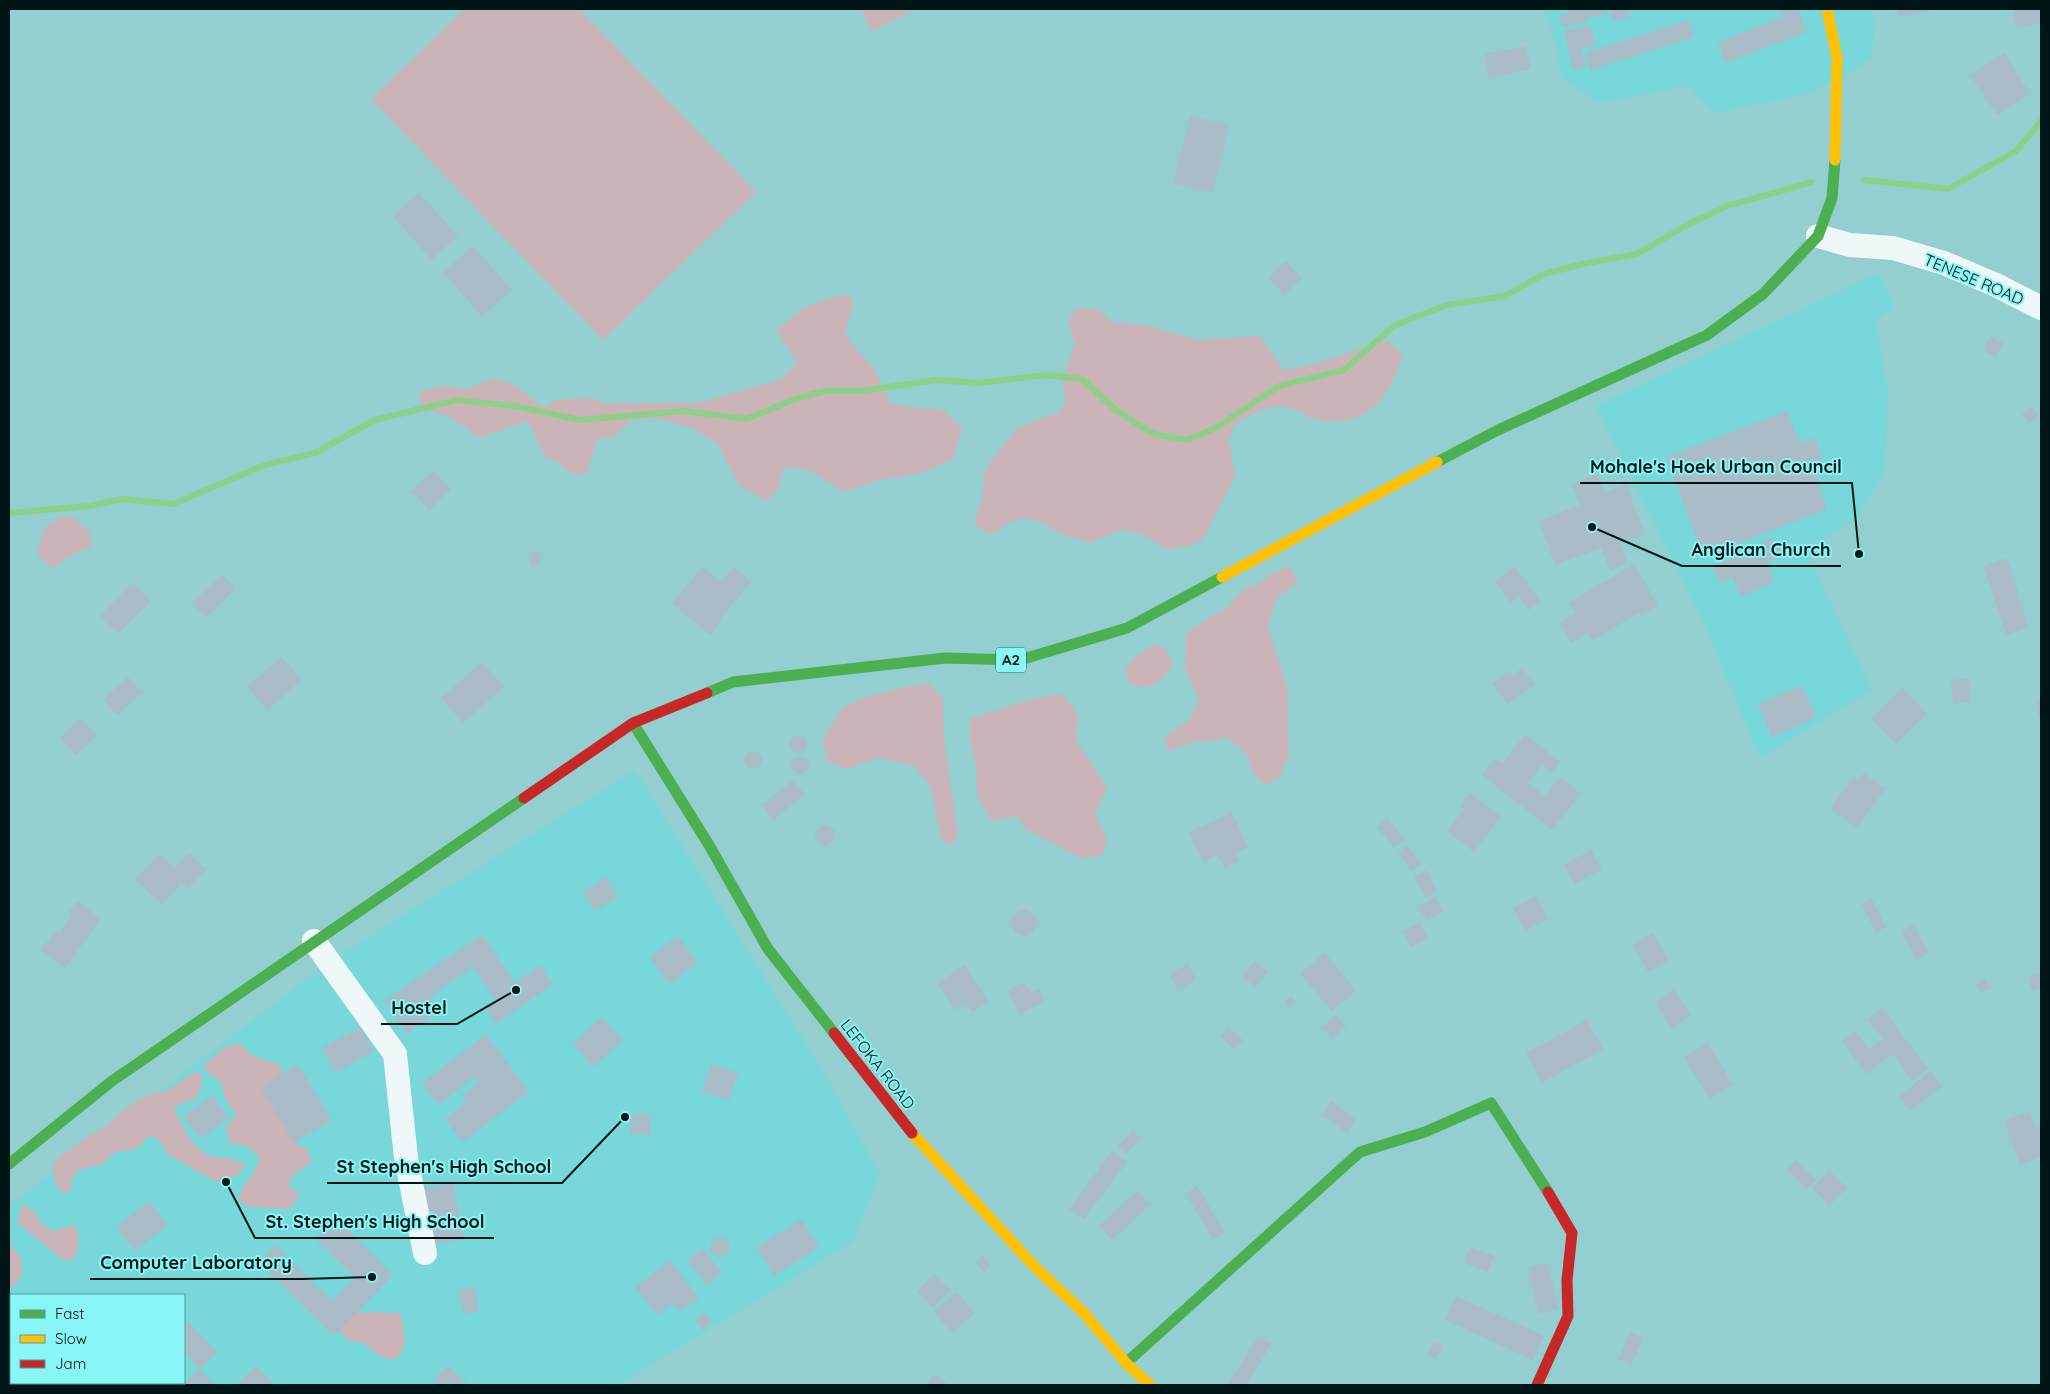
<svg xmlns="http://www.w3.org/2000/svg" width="2050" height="1394" font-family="Quicksand,sans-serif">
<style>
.built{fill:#77d7d9;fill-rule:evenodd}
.green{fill:#cbb4b7}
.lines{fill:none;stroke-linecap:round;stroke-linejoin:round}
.stream{stroke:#8dd088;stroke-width:6}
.building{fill:#abbcc9}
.street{stroke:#eff8f8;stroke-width:24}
.fast{stroke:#4caf50;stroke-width:11}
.slow{stroke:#ffc107;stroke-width:11}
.jam{stroke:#c62828;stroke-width:11}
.labels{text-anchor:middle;stroke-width:4;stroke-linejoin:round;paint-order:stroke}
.shield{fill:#88f5f6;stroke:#295859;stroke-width:1}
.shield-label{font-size:15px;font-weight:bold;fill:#001516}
.street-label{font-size:16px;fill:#001516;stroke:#88f5f6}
.leader{fill:none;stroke:#001516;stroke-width:2}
.callout-dot{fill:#001516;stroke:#88f5f6;stroke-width:2}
.callout-label{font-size:18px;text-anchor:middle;font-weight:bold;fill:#001516;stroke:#88f5f6;stroke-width:4;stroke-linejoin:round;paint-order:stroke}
</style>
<rect width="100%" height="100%" fill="#93ced0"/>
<g class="built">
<path d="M 1546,9 L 1872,9 L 1875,23 L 1871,59 L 1812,93 L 1715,113 L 1689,86 L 1599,103 L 1563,78 Z"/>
<path d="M 1878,273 L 1894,306 L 1876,321 L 1888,392 L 1884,474 L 1855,519 L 1806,550 L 1872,690 L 1760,758 L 1705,626 L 1596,406 Z"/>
<path d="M 635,770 L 826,1076 L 880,1175 L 852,1242 L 618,1385 L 9,1385 L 9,1206 L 329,962 ZM 11,1295 L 184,1295 L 184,1383 L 11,1383 Z"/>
</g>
<g class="green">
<path d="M 465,9 L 579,9 L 756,192 L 603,340 L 371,99 Z"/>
<path d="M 861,9 L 916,9 L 871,31 Z"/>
<path d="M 848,295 L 853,304 L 845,335 L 874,369 L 890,403 L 916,408 L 944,410 L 962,430 L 953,459 L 922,473 L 876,481 L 844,492 L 811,471 L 784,466 L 779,488 L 766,501 L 740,486 L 717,443 L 694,429 L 656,418 L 632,419 L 613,438 L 597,438 L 587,474 L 570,473 L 557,462 L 547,458 L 527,421 L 478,438 C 462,422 444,412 422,409 L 419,392 L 441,386 L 467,389 L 492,379 L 512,383 L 544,408 L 554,400 L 591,398 L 603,403 L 699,403 L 781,379 L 798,363 L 776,330 C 801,309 815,299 848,295 Z"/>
<path d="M 1076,308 L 1098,309 L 1112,322 L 1149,326 L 1197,340 L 1260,336 L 1284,371 L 1322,362 L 1386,340 L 1403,355 C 1389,397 1368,429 1319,420 C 1308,418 1298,409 1287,407 C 1266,404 1250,415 1234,425 L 1229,441 L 1235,476 L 1203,539 L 1189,546 L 1167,549 C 1133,529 1127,523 1091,543 L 1061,534 L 1042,522 L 1026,518 L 1011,522 L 991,534 L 977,527 L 975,518 L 982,499 L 984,471 L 1016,429 L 1043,417 L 1059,413 L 1065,402 L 1063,378 L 1075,342 L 1068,322 Z"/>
<path d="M 61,516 L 75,517 L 82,527 L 89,530 L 92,547 L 73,554 L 53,568 L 37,555 L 44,529 Z"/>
<path d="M 1289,566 L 1298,582 L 1276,598 L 1268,627 L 1287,687 L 1289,757 L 1279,777 L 1266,785 L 1253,774 L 1247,754 L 1228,738 L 1207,742 L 1195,741 L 1168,751 L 1164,738 L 1190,719 L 1199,700 L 1185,668 L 1186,634 L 1205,620 L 1227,608 L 1244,588 L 1258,584 L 1271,574 Z"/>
<path d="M 1152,645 L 1164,648 L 1173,662 C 1163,681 1154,691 1131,685 L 1125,671 L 1131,661 Z"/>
<path d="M 929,683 L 943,699 L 944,740 L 958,837 L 950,846 L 941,839 L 930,784 L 912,765 L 878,758 L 846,769 L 827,761 L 823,740 C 829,730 835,717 842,709 C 855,696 910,686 929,683 Z"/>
<path d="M 1062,694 L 1078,714 L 1076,740 L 1107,787 L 1095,814 L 1107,840 L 1102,856 L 1081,858 L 1026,829 L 1016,816 L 992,821 L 977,796 L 976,766 L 969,737 L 970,719 L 1028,700 Z"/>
<path d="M 239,1043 L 253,1056 L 280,1065 L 294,1143 L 307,1149 L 312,1162 L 294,1174 L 288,1185 L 299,1194 L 291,1209 L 247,1207 L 238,1197 C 244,1183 257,1172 260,1157 L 247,1146 L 229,1143 L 226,1125 L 237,1116 L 225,1099 L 222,1083 L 206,1071 L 205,1063 L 217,1055 L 223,1047 Z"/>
<path d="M 194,1072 L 202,1075 L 202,1084 L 196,1099 L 181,1103 L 174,1109 L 188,1136 L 198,1148 L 210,1157 L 229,1158 L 246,1164 L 236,1176 L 216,1182 L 169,1155 L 157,1138 L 148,1136 L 141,1145 L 130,1151 L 120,1151 L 112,1154 L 103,1164 L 78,1170 L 72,1179 L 70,1192 L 62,1192 L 54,1183 L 55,1175 L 52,1168 L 58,1158 L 90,1135 L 107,1126 L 128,1106 L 146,1096 L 168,1090 Z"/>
<path d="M 23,1203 C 37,1211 38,1222 51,1231 L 76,1225 C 79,1238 80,1248 73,1260 L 64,1261 L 17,1222 Z"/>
<path d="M 9,1244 L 21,1257 L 21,1277 L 9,1290 Z"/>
<path d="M 369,1312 L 401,1313 L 405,1345 L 395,1361 L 379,1355 L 362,1342 L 349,1341 L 339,1330 L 355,1313 Z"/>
</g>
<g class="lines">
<g class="stream">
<path d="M 1864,180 L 1948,189 L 2016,151 L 2041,121"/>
<path d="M 9,513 L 90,506 L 122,499 L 173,504 L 265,465 L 315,453 L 375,420 L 457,400 L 515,406 L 580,420 L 684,411 L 747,419 L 792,400 L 825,391 L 860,391 L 937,380 L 979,383 L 1046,375 L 1082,379 L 1116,410 L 1153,434 L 1187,440 L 1217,427 L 1279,386 L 1344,370 L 1395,325 L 1447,305 L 1505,296 L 1544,274 L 1587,263 L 1637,254 L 1687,225 L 1727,206 L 1812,182"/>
</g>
</g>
<g class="building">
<path d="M 1569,9 L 1628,9 L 1630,17 L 1613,21 L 1611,12 L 1587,18 L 1588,21 L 1562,28 L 1559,16 L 1570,13 Z"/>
<path d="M 1779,9 L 1801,9 L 1782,16 Z"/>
<path d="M 1897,9 L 1933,9 L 1933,10 L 1899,16 Z"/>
<path d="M 2027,9 L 2041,9 L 2041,23 L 2017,29 L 2013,12 Z"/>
<path d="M 1799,11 L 1806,32 L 1725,63 L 1718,42 Z"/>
<path d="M 1688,20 L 1694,37 L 1590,70 L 1585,53 Z"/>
<path d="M 1591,25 L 1595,45 L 1581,49 L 1586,67 L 1573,70 L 1564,31 Z"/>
<path d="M 1526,46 L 1531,69 L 1489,78 L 1484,54 Z"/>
<path d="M 2004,53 L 2030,94 L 1997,115 L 1970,75 Z"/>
<path d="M 1190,115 L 1229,125 L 1213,193 L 1173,184 Z"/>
<path d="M 419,193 L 458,236 L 431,260 L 393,216 Z"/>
<path d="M 473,246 L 512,290 L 482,317 L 443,272 Z"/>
<path d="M 1286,261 L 1302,278 L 1284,295 L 1268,278 Z"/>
<path d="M 1990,336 L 2003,343 L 1996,357 L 1983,351 Z"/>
<path d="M 2031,406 L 2039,416 L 2029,423 L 2022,414 Z"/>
<path d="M 1787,411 L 1799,443 L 1815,438 L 1828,474 L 1816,478 L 1827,509 L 1704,557 L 1666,457 Z"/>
<path d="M 433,471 L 451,490 L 429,510 L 411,491 Z"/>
<path d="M 1597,474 L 1604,492 L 1626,484 L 1645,534 L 1620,543 L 1627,563 L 1610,570 L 1601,548 L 1555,565 L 1539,521 L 1580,505 L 1572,484 Z"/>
<path d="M 1774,537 L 1782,555 L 1766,563 L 1775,581 L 1741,597 L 1732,577 L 1720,583 L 1712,567 Z"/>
<path d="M 531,551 L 541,553 L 539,565 L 529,564 Z"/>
<path d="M 2007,558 L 2029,627 L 2006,635 L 1983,566 Z"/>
<path d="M 1634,564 L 1658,605 L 1641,615 L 1640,612 L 1592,641 L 1587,633 L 1572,643 L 1560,623 L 1575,613 L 1569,603 Z"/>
<path d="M 1515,566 L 1541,602 L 1529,610 L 1519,597 L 1511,603 L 1495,581 Z"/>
<path d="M 703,567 L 721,582 L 734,567 L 751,582 L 721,618 L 723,619 L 710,635 L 672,603 Z"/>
<path d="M 222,574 L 236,589 L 206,618 L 192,603 Z"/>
<path d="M 133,582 L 151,601 L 118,634 L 99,616 Z"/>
<path d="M 281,657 L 302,680 L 267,710 L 247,687 Z"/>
<path d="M 482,662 L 504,687 L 463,723 L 441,698 Z"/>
<path d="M 1522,668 L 1535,685 L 1508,704 L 1492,683 L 1509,671 L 1513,675 Z"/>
<path d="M 128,677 L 142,693 L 117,715 L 103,699 Z"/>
<path d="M 1969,678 L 1971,702 L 1953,704 L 1951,680 Z"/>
<path d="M 1802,685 L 1816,718 L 1772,737 L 1758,704 Z"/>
<path d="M 1902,688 L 1927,714 L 1896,744 L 1871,719 Z"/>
<path d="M 2041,700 L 2041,723 L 2035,702 Z"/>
<path d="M 81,718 L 97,736 L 76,755 L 60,738 Z"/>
<path d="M 1525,734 L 1560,762 L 1551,773 L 1542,765 L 1528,783 L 1545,796 L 1560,777 L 1581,794 L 1552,830 L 1482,775 L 1495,759 L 1502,764 Z"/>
<circle cx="798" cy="744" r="9"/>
<circle cx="753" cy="760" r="9"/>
<circle cx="800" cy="765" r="9"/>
<path d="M 1864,773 L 1885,789 L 1857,828 L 1830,809 L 1854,776 L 1859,780 Z"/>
<path d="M 793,780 L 805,795 L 773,820 L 762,805 Z"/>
<path d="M 1470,793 L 1501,817 L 1474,852 L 1447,831 L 1464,809 L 1460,806 Z"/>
<path d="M 1232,812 L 1248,847 L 1235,853 L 1239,861 L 1224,868 L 1218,855 L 1203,862 L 1189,832 Z"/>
<path d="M 1387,818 L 1405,840 L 1394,848 L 1377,827 Z"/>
<circle cx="825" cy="835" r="10"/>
<path d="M 1408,845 L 1421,864 L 1411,871 L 1398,852 Z"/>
<path d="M 1591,850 L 1602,869 L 1575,884 L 1564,865 Z"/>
<path d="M 189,853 L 206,869 L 188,889 L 181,883 L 162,904 L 135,880 L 159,854 L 175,868 Z"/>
<path d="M 1426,870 L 1437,891 L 1426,898 L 1414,876 Z"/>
<path d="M 607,877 L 618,897 L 594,911 L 583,891 Z"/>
<path d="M 1537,896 L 1548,919 L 1525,931 L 1513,908 Z"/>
<path d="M 1435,897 L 1443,912 L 1427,921 L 1418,906 Z"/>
<path d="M 1871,898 L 1886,927 L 1876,932 L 1862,904 Z"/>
<path d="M 77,901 L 101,919 L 65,968 L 41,950 L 56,930 L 59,933 L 71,915 L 68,913 Z"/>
<circle cx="1024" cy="923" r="13"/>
<path d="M 1420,922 L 1428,938 L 1411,947 L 1403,931 Z"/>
<path d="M 1913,925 L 1929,953 L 1917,960 L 1901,932 Z"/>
<path d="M 1653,933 L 1669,960 L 1648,972 L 1633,945 Z"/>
<path d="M 482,934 L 515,983 L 540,965 L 553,984 L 496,1024 L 486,1008 L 496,1001 L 473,967 L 430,997 L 441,1011 L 407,1034 L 384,1001 Z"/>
<path d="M 678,936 L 698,963 L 669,984 L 650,957 Z"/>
<path d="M 1325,953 L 1356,991 L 1331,1011 L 1300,973 Z"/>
<path d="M 1255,961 L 1268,972 L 1255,987 L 1242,976 Z"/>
<path d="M 1188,964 L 1196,980 L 1178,990 L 1169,974 Z"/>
<path d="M 965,965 L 989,1002 L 972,1012 L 966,1003 L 955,1010 L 938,983 Z"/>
<path d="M 2041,973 L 2041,988 L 2032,991 L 2028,976 Z"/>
<path d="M 1985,978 L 1990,988 L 1981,993 L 1976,984 Z"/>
<path d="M 1025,982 L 1030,993 L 1040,988 L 1045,1001 L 1019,1014 L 1008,990 Z"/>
<path d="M 1674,989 L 1691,1016 L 1672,1029 L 1655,1002 Z"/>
<path d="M 1291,996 L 1296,1002 L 1289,1008 L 1284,1003 Z"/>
<path d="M 1882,1008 L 1928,1069 L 1912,1081 L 1893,1054 L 1866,1074 L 1842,1041 L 1855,1031 L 1869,1049 L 1883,1039 L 1868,1019 Z"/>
<path d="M 1336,1015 L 1346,1027 L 1332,1038 L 1322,1027 Z"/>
<path d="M 602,1017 L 623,1040 L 593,1067 L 573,1044 Z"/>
<path d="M 1587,1020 L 1603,1049 L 1542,1083 L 1526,1053 Z"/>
<path d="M 360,1027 L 374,1051 L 336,1073 L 322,1048 Z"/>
<path d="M 1228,1027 L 1243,1040 L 1234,1050 L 1220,1036 Z"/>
<path d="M 486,1034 L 529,1092 L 463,1142 L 445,1119 L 466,1103 L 461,1096 L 479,1082 L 475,1077 L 438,1105 L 422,1083 Z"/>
<path d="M 1708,1043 L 1733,1085 L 1710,1099 L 1684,1057 Z"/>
<path d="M 298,1064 L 332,1120 L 294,1143 L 260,1087 Z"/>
<path d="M 711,1064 L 738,1073 L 729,1100 L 702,1092 Z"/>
<path d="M 1931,1071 L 1942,1086 L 1910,1111 L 1899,1096 Z"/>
<path d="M 212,1095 L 229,1118 L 200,1138 L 183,1116 Z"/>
<path d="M 1331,1101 L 1357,1119 L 1347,1133 L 1322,1115 Z"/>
<path d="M 2030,1111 L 2036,1127 L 2041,1125 L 2041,1157 L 2020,1165 L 2004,1121 Z"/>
<path d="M 631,1113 L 651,1114 L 650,1135 L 630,1134 Z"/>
<path d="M 1133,1130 L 1141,1139 L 1126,1154 L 1117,1146 Z"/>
<path d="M 1112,1151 L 1127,1162 L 1084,1219 L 1069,1209 Z"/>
<path d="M 1796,1160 L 1816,1180 L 1807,1189 L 1787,1170 Z"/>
<path d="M 1829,1170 L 1847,1188 L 1829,1206 L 1811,1188 Z"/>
<path d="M 453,1183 L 464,1239 L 432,1245 L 421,1189 Z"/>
<path d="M 1197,1186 L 1225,1232 L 1213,1239 L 1186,1194 Z"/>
<path d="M 1137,1191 L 1150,1205 L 1112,1240 L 1099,1226 Z"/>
<path d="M 149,1201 L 168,1225 L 135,1251 L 116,1227 Z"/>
<path d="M 336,1218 L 393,1275 L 333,1336 L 258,1262 L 275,1245 L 332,1301 L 355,1278 L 315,1239 Z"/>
<path d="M 801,1219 L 819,1247 L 774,1276 L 756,1248 Z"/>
<circle cx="720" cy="1247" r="10"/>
<path d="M 1470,1247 L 1494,1256 L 1488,1272 L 1464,1263 Z"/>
<path d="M 702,1248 L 722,1272 L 707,1285 L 687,1261 Z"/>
<path d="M 982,1256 L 991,1265 L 984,1272 L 975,1263 Z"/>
<path d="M 670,1260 L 699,1298 L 682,1311 L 671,1304 L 657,1315 L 635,1287 Z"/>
<path d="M 1548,1263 L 1558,1309 L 1538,1314 L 1528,1267 Z"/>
<path d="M 934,1274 L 951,1290 L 933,1308 L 917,1291 Z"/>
<path d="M 475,1287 L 479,1311 L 463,1314 L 459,1289 Z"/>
<path d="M 957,1292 L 975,1313 L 952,1333 L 934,1312 Z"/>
<path d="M 1456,1296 L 1544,1336 L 1533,1360 L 1445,1320 Z"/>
<path d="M 703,1312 L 713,1321 L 704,1330 L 695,1321 Z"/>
<path d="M 184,1318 L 218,1352 L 200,1369 L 184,1352 Z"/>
<path d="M 1631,1332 L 1644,1338 L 1631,1365 L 1618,1359 Z"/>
<path d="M 1258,1337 L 1272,1343 L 1246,1385 L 1227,1385 Z"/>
<path d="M 1434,1341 L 1443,1346 L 1436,1359 L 1427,1354 Z"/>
<path d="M 448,1365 L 469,1385 L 441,1385 L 434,1379 Z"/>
<path d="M 256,1366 L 275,1385 L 236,1385 Z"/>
<path d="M 199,1369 L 215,1385 L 183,1385 Z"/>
<path d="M 933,1374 L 949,1385 L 926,1385 Z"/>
<path d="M 121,1383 L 161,1383 L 159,1385 L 119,1385 Z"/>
</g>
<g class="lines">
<g class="street">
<path d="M 1818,236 L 1850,245 L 1893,248 L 1944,263 L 1996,285 L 2041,308"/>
<path d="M 314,941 L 395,1054 L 406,1158 L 425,1253"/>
</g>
<g class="fast">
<path d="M 1437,462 L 1498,430 L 1707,335 L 1763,294 L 1818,236 L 1832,198 L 1835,160"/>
<path d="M 707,693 L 733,682 L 945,658 L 1020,660 L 1127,628 L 1222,577"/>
<path d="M 633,723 L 709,845 L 768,949 L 834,1033"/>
<path d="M 9,1164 L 112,1081 L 524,798"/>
<path d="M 1126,1363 L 1360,1152 L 1425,1132 L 1491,1103 L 1548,1192"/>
</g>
<g class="slow">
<path d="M 1827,9 L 1837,57 L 1835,160"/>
<path d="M 1222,577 L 1437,462"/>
<path d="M 912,1133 L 1034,1266 L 1084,1313 L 1126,1363 L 1150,1385"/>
</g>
<g class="jam">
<path d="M 524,798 L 633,723 L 707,693"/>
<path d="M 834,1033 L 912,1133"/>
<path d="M 1537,1385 L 1568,1316 L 1567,1280 L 1572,1233 L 1548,1192"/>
</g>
</g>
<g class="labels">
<rect class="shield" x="996" y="647.5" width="30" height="25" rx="4"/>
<g class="shield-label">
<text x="1011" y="665">A2</text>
</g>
<g class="street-label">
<text transform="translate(1974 279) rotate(23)" y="6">TENESE ROAD</text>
<text transform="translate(878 1064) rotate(52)" y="6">LEFOKA ROAD</text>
</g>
</g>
<path class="leader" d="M1859 554L1852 483H1580M1592 527L1682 566H1841M516 990L457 1024H381M625 1117L562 1183H327M226 1182L255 1238H494M372 1277L302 1279H90"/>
<g class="callout-dot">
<circle cx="1859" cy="554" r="5"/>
<circle cx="1592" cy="527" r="5"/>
<circle cx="516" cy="990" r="5"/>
<circle cx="625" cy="1117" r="5"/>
<circle cx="226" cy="1182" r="5"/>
<circle cx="372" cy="1277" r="5"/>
</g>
<g class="callout-label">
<text x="1716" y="473">Mohale's Hoek Urban Council</text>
<text x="1761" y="556">Anglican Church</text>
<text x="419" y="1014">Hostel</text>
<text x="444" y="1173">St Stephen's High School</text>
<text x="375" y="1228">St. Stephen's High School</text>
<text x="196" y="1269">Computer Laboratory</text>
</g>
<rect width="2050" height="1394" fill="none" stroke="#001516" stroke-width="20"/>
<rect x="10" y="1294" width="175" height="90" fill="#88f5f6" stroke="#529b9c"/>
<rect x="20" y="1310" width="25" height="8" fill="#4caf50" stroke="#529b9c"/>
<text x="55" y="1319" font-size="15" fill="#001516">Fast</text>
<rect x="20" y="1335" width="25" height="8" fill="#ffc107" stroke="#529b9c"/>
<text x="55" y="1344" font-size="15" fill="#001516">Slow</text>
<rect x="20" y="1360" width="25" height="8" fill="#c62828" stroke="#529b9c"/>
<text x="55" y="1369" font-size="15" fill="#001516">Jam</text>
</svg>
